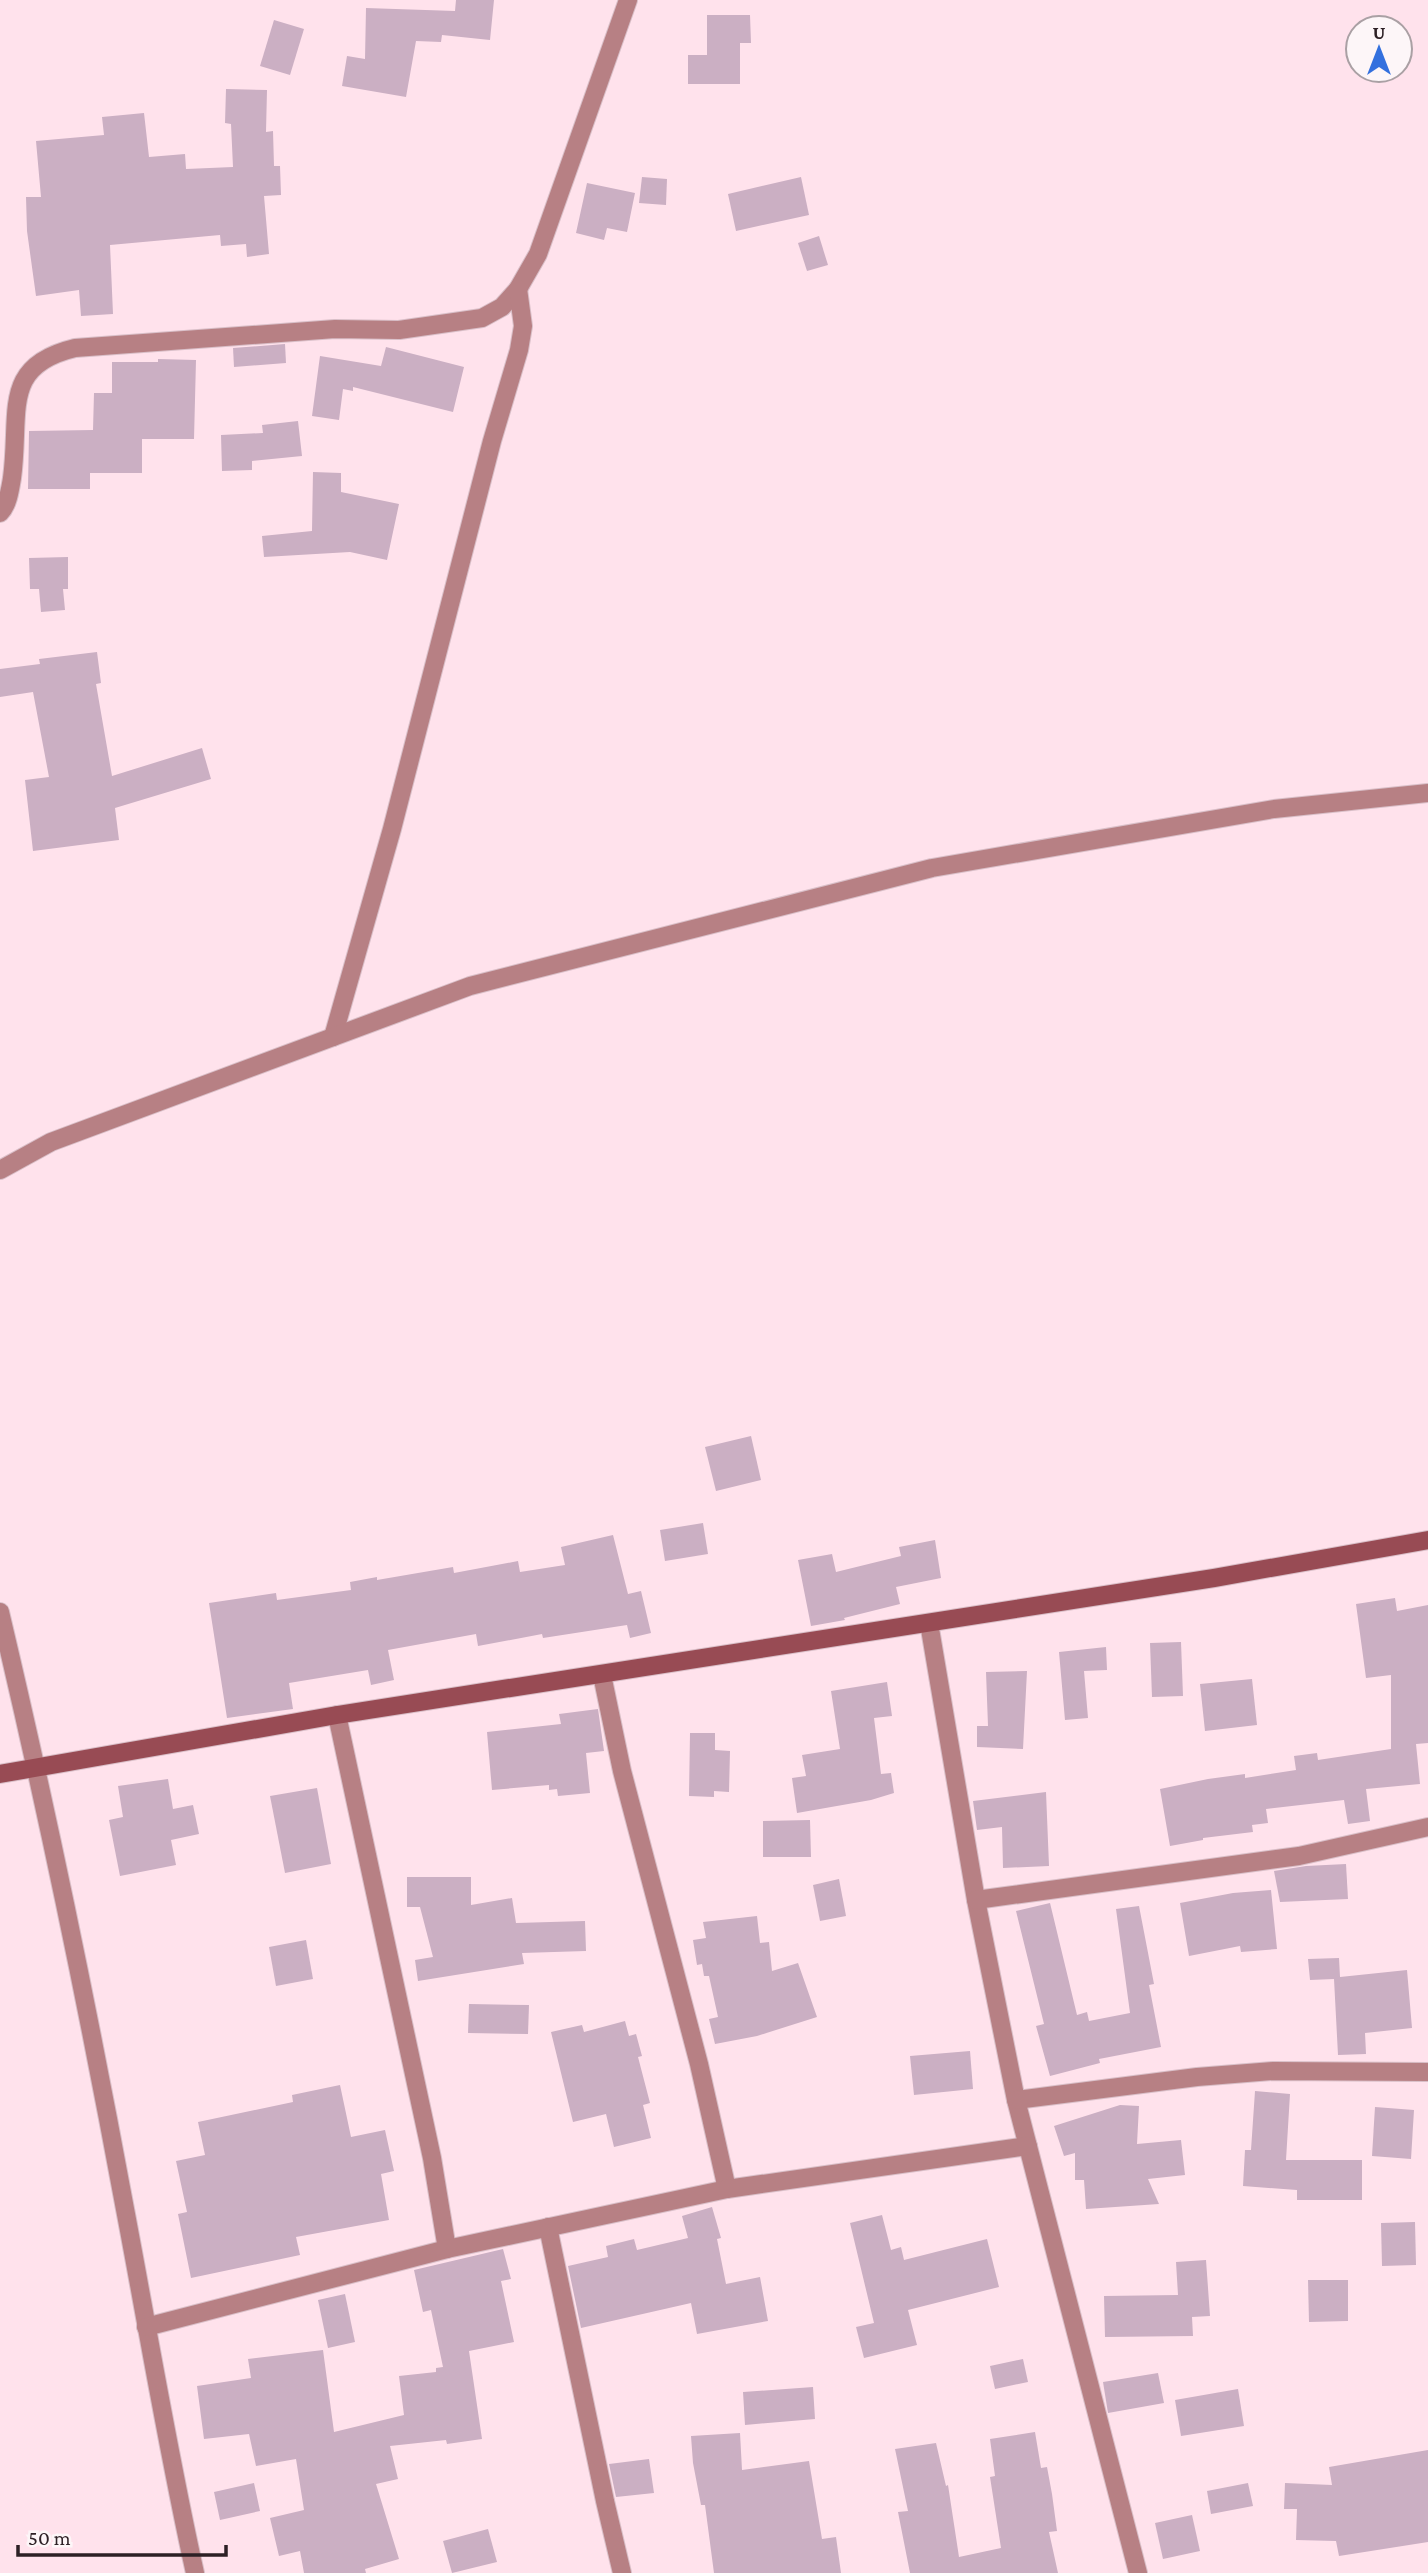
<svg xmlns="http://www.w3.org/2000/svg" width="1428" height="2573" font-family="'Crimson Pro',serif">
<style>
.building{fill:#cbafc3}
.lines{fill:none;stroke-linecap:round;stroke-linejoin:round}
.street-casing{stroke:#d9bfc8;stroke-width:20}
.secondary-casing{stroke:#d9bfc8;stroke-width:20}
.street{stroke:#b78084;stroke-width:18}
.secondary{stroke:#984b54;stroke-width:18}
</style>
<rect width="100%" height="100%" fill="#ffe2ec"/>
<g class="building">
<path d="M 456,0 L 494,0 L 490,40 L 442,35 L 441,42 L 416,41 L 406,97 L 342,86 L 347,56 L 365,59 L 366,8 L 455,11 Z"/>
<path d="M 707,15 L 750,15 L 751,43 L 740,43 L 740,84 L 688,84 L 688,55 L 707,55 Z"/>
<path d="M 274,20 L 304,29 L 290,75 L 260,66 Z"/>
<path d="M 226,89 L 267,90 L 266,132 L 273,131 L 274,166 L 280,166 L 281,195 L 264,196 L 269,254 L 247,257 L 246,244 L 221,246 L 220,235 L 110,245 L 113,314 L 81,316 L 79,290 L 36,296 L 27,231 L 26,197 L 41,197 L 36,141 L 104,135 L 102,117 L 144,113 L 149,157 L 185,154 L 186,169 L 233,167 L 231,124 L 225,123 Z"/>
<path d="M 642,177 L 667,179 L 666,205 L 639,203 Z"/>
<path d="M 801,177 L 809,215 L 736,231 L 728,194 Z"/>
<path d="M 587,183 L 635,193 L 627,232 L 607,228 L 604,240 L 576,233 Z"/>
<path d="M 819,236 L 828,265 L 807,271 L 798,243 Z"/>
<path d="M 285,344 L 286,363 L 234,367 L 233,348 Z"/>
<path d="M 386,347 L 464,367 L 453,412 L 353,387 L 353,391 L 343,389 L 339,420 L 312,416 L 320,356 L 381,366 Z"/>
<path d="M 158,359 L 196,360 L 194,439 L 142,439 L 142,473 L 90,473 L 90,489 L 28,489 L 29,431 L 93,430 L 94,393 L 112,393 L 112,362 L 158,362 Z"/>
<path d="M 298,421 L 302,456 L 252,461 L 252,470 L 222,471 L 221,435 L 263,433 L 262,425 Z"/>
<path d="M 313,472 L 341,473 L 341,492 L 399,504 L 387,560 L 350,552 L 264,557 L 262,536 L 312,531 Z"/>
<path d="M 68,557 L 68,589 L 63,589 L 65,610 L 41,612 L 39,589 L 30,589 L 29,558 Z"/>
<path d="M 97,652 L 101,683 L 96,684 L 112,776 L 202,748 L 211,779 L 115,808 L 119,840 L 33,851 L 25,780 L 49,777 L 33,692 L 0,697 L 0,669 L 40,664 L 39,659 Z"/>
<path d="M 751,1436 L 761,1480 L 716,1491 L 705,1447 Z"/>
<path d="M 703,1523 L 708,1554 L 665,1561 L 660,1530 Z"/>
<path d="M 613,1535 L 628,1594 L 641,1591 L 651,1633 L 630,1638 L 627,1625 L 543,1638 L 542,1634 L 478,1646 L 476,1634 L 388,1650 L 394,1680 L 371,1685 L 368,1670 L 289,1683 L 293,1709 L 227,1718 L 209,1603 L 276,1593 L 277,1600 L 351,1590 L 350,1582 L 377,1577 L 377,1580 L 453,1567 L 454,1573 L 518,1561 L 520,1572 L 565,1565 L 561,1547 Z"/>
<path d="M 935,1540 L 941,1578 L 896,1587 L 900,1604 L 844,1618 L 845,1620 L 811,1626 L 798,1560 L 832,1554 L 836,1572 L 901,1556 L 899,1547 Z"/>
<path d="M 1395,1598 L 1397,1611 L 1428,1605 L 1428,1743 L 1416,1744 L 1420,1784 L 1366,1789 L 1370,1821 L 1348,1824 L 1344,1800 L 1266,1809 L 1268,1823 L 1252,1825 L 1253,1832 L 1203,1838 L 1203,1840 L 1170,1846 L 1160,1789 L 1208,1779 L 1245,1774 L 1245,1778 L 1296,1770 L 1294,1756 L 1317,1753 L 1318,1760 L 1391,1749 L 1391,1675 L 1366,1678 L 1356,1604 Z"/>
<path d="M 1181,1642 L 1183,1696 L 1152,1697 L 1150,1643 Z"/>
<path d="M 1106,1647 L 1107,1670 L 1084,1671 L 1088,1718 L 1065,1720 L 1059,1652 Z"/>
<path d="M 1027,1671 L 1023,1749 L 977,1747 L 977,1726 L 988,1726 L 986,1672 Z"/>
<path d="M 1252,1679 L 1257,1725 L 1205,1731 L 1200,1684 Z"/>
<path d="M 887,1682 L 892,1716 L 874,1718 L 881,1774 L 891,1773 L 894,1793 L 871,1800 L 797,1813 L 792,1778 L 806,1776 L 802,1755 L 840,1749 L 831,1691 Z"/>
<path d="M 598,1709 L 604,1751 L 586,1753 L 590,1793 L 558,1796 L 557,1789 L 549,1790 L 549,1785 L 492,1790 L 487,1732 L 561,1724 L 559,1714 Z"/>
<path d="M 690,1733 L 715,1733 L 715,1750 L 730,1751 L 729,1792 L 714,1791 L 714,1797 L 689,1796 Z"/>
<path d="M 168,1779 L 173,1809 L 193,1805 L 199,1834 L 171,1840 L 176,1865 L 120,1876 L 109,1820 L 123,1817 L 118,1786 Z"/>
<path d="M 317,1788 L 331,1864 L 285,1873 L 270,1796 Z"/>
<path d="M 1046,1792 L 1049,1866 L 1003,1868 L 1002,1827 L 977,1830 L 973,1801 Z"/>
<path d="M 810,1820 L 811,1857 L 763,1857 L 763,1821 Z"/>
<path d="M 1346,1864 L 1348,1899 L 1280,1902 L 1274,1871 L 1306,1866 Z"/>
<path d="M 407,1877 L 471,1877 L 471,1905 L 512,1898 L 516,1923 L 585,1921 L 586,1951 L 522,1953 L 524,1964 L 418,1981 L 415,1960 L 433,1957 L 420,1907 L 407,1907 Z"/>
<path d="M 839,1879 L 846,1916 L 820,1921 L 813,1885 Z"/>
<path d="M 1271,1890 L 1277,1949 L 1241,1952 L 1240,1946 L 1189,1956 L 1180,1903 L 1233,1893 Z"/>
<path d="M 1050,1903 L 1077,2015 L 1087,2012 L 1089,2021 L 1130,2013 L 1116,1909 L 1139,1906 L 1154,1984 L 1149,1985 L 1161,2047 L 1099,2059 L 1100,2063 L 1050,2076 L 1036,2026 L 1044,2024 L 1016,1911 Z"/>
<path d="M 757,1916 L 760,1943 L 769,1942 L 772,1971 L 798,1963 L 817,2017 L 757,2036 L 715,2044 L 709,2019 L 718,2017 L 709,1976 L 704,1976 L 702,1964 L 697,1965 L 693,1940 L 706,1938 L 703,1922 Z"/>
<path d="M 306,1940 L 313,1979 L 276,1986 L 269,1947 Z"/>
<path d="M 1339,1958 L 1340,1977 L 1407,1970 L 1412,2028 L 1365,2033 L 1366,2054 L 1338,2055 L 1334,1979 L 1310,1980 L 1308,1959 Z"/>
<path d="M 469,2004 L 529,2005 L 528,2034 L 468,2033 Z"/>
<path d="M 625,2021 L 629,2036 L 636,2034 L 642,2056 L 638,2057 L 650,2103 L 643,2105 L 651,2138 L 614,2147 L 606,2114 L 573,2122 L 551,2032 L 582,2025 L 584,2032 Z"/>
<path d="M 970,2051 L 973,2089 L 914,2095 L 910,2056 Z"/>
<path d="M 340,2085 L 351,2137 L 385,2130 L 394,2171 L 381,2174 L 389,2220 L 296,2237 L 300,2255 L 191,2278 L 178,2214 L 187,2212 L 176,2161 L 205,2155 L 198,2122 L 293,2102 L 292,2095 Z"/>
<path d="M 1255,2091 L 1290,2094 L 1286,2160 L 1362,2160 L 1362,2200 L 1297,2200 L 1297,2190 L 1243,2186 L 1245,2150 L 1251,2150 Z"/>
<path d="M 1120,2105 L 1139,2106 L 1137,2144 L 1181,2140 L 1185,2175 L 1148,2179 L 1159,2204 L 1086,2209 L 1084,2180 L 1075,2180 L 1075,2153 L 1064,2156 L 1054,2126 Z"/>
<path d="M 1375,2107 L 1414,2110 L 1411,2159 L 1372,2156 Z"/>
<path d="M 712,2207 L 721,2238 L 717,2239 L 726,2284 L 760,2277 L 768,2321 L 697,2334 L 691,2303 L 581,2328 L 568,2266 L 608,2257 L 606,2246 L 634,2239 L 637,2250 L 688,2238 L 682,2216 Z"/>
<path d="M 882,2215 L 891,2250 L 901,2247 L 904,2260 L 987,2239 L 999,2287 L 908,2310 L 917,2345 L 864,2358 L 856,2327 L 874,2323 L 850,2223 Z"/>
<path d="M 1415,2222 L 1416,2265 L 1382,2266 L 1381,2223 Z"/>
<path d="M 503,2249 L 511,2279 L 501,2281 L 514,2342 L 469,2351 L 482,2439 L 447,2444 L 446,2440 L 390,2446 L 398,2479 L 376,2484 L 399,2559 L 365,2569 L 366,2573 L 304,2573 L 300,2551 L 279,2556 L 270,2518 L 304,2510 L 296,2459 L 256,2466 L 249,2434 L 204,2439 L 197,2386 L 251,2378 L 248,2359 L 323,2350 L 334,2432 L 404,2415 L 399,2376 L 436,2372 L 436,2368 L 443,2367 L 431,2310 L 423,2312 L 414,2270 Z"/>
<path d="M 1206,2260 L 1210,2316 L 1192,2317 L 1193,2336 L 1105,2337 L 1104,2296 L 1178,2295 L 1176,2262 Z"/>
<path d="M 1308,2280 L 1348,2280 L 1348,2321 L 1309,2322 Z"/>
<path d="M 345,2294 L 355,2342 L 328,2348 L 318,2300 Z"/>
<path d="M 1023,2359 L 1028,2382 L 995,2389 L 990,2366 Z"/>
<path d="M 1158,2373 L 1164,2403 L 1108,2413 L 1103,2382 Z"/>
<path d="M 813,2387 L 815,2419 L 745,2425 L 743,2392 Z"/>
<path d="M 1238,2389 L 1244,2426 L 1181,2436 L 1175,2400 Z"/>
<path d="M 1035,2432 L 1041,2468 L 1047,2467 L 1052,2494 L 1057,2531 L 1049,2532 L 1058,2573 L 910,2573 L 898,2512 L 908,2511 L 895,2449 L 936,2443 L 946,2486 L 948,2485 L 959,2557 L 1001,2548 L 990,2477 L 995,2476 L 990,2439 Z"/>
<path d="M 740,2433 L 742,2470 L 809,2461 L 822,2539 L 836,2537 L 841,2573 L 714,2573 L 705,2505 L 701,2505 L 693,2463 L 691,2436 Z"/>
<path d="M 1428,2450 L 1428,2542 L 1339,2556 L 1336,2541 L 1296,2540 L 1297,2509 L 1284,2509 L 1285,2483 L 1332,2485 L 1329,2467 Z"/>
<path d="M 649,2459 L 654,2493 L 616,2497 L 609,2464 Z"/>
<path d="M 254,2483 L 260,2511 L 220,2520 L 214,2492 Z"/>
<path d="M 1248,2483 L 1253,2506 L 1211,2514 L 1207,2491 Z"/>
<path d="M 1192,2515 L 1200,2551 L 1163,2559 L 1155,2523 Z"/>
<path d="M 488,2529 L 497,2562 L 452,2573 L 443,2541 Z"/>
</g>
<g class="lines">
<defs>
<g id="street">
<path d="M 0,513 C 8,505 10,490 12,478 C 21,412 0,366 75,348 L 335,329 L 399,330 L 482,318 L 502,307 L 518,289 L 538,254 L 628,0"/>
<path d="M 333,1037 L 392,829 L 492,441 L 519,350 L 523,326 L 518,289"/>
<path d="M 0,1170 L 51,1142 L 470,986 L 932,868 L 1274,809 L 1428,793"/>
<path d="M 0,1612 C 47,1810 88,2009 125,2209 C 148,2330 168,2452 195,2573"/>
<path d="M 929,1623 L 976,1900 L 1016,2100 L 1138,2573"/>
<path d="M 602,1675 L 622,1771 L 699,2064 L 727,2189"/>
<path d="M 337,1715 L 432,2158 L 447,2249"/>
<path d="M 976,1900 L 1299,1856 L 1428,1827"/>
<path d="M 1016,2100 L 1197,2077 L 1273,2071 L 1428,2072"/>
<path d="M 548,2227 L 605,2501 L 622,2573"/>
<path d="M 146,2327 L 447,2249 L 727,2189 L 1028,2146"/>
</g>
<path id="secondary" d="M 0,1774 L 337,1715 L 1214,1578 L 1428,1540"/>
</defs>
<use href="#street" class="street-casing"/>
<use href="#secondary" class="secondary-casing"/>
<use href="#street" class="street"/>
<use href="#secondary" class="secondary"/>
</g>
<g transform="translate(1379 49)"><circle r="33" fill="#fdf6f8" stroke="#aaa0a4" stroke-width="2"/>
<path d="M0-5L12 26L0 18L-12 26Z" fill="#3370de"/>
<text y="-10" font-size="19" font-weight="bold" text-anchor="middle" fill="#2d2025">U</text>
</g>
<path d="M18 2545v10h208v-10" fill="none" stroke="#2d2025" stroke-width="3.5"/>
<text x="28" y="2545" font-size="21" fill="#2d2025" stroke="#fdf6f8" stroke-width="5" paint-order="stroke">50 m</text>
</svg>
